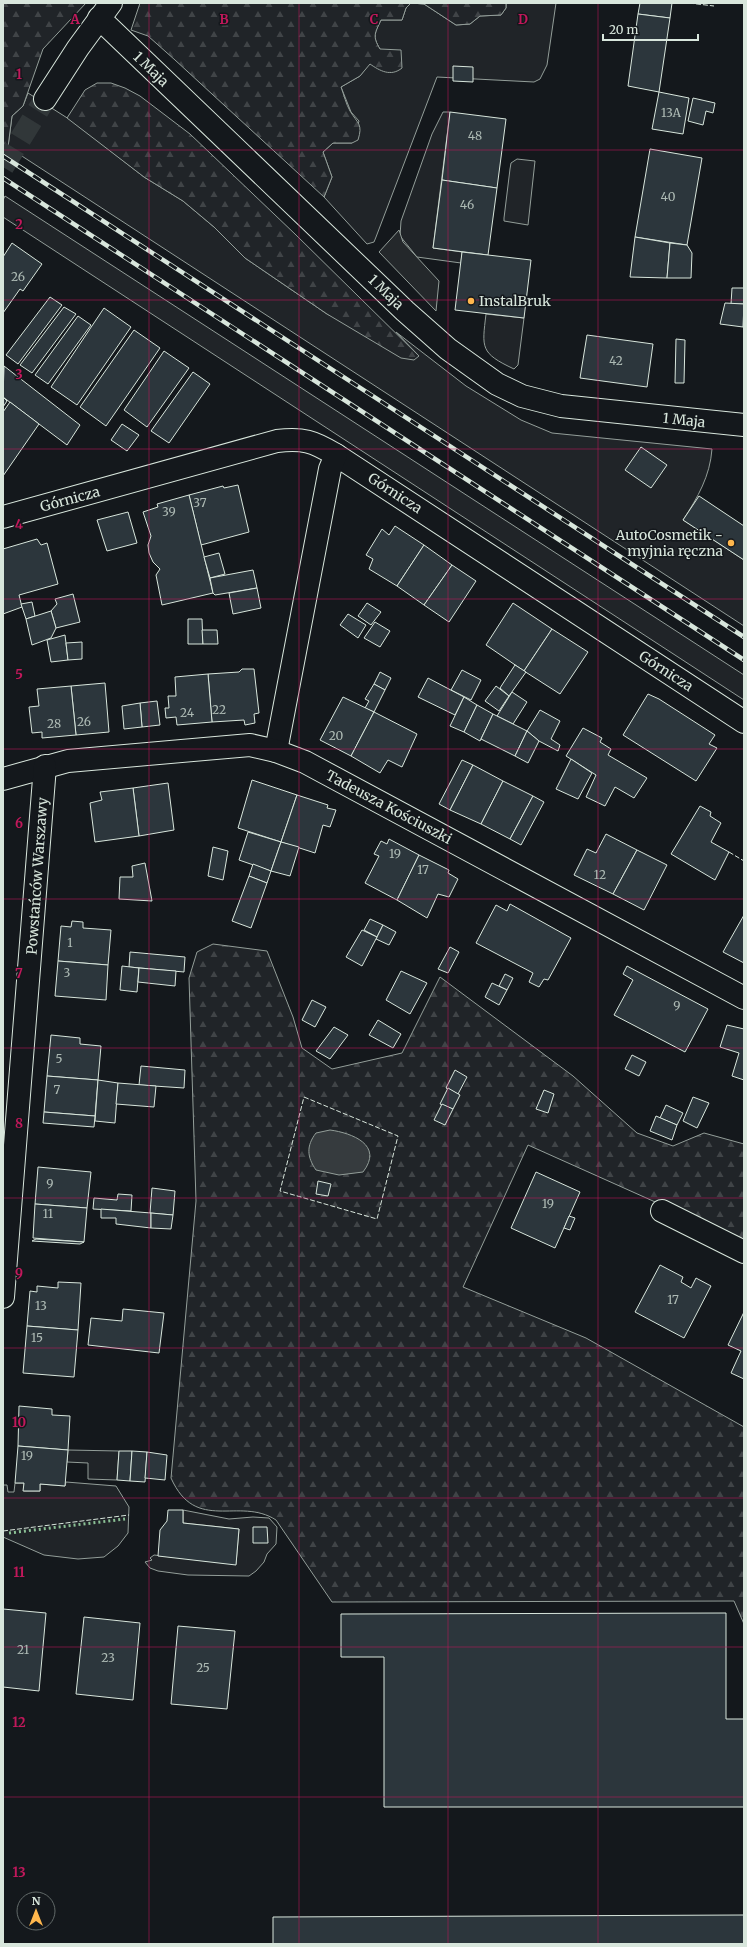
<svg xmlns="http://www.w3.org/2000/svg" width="747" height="1947" font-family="Merriweather,serif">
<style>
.green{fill:#202428;stroke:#939e99}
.forest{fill:url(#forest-firs);stroke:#939e99}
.parking{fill:#24282b;stroke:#939e99}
.water{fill:#363b3e;stroke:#939e99}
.building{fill:#2c363c;stroke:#d8e6dc}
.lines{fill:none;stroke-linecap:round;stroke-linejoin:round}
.minor-tunnel{stroke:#313739;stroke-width:22;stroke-dasharray:22 11;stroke-linecap:butt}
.minor-casing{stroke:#d8e6dc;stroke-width:24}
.minor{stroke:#14181c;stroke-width:22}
.rail-casing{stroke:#d8e6dc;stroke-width:4.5}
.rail{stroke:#14181c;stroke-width:3;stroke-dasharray:9;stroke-linecap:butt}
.hedge{stroke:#8ac095;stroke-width:3;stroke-dasharray:2 3;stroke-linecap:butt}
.fence{stroke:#d8e6dc;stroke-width:1;stroke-dasharray:5 2;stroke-linecap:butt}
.grid{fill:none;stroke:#c2185b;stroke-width:1;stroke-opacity:0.55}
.poi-dot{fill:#ffb74d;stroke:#14181c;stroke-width:1.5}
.labels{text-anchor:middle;stroke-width:3;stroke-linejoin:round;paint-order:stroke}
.number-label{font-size:12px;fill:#adbab4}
.street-label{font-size:14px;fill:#d8e6dc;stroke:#14181c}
.poi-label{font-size:14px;fill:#d8e6dc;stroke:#14181c;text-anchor:start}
.grid-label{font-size:13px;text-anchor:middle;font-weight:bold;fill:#c2185b;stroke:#14181c;stroke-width:3;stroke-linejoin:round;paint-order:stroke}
</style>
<defs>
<pattern id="forest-firs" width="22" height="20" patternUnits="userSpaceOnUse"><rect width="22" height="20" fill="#202428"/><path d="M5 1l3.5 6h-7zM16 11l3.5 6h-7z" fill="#404447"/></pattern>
</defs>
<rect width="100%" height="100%" fill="#14181c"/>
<g class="green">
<path d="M 411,3 L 424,4 L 456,25 L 470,24 L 480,16 L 501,15 L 506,8 L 506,3 L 556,3 L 547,65 L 540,79 L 534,82 L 437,77 L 376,237 L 374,242 L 367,244 L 324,197 L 332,177 L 323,152 L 333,143 L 352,143 L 359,121 L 351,112 L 341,87 L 360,76 L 380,49 C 372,36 375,33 381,20 L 402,20 L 406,8 Z"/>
<path d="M 28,93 L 72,121 L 144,177 L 183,201 L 214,227 L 245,258 L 327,314 L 419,356 L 396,332 L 466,386 L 521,420 L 552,433 L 712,449 C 710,476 698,497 683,520 L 744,560 L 744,626 L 8,147 L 12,116 L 23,106 Z"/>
<path d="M 443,112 L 450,112 L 433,248 L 462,252 L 461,263 L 417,257 L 400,236 L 401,221 L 432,134 Z"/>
<path d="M 517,159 L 535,161 L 528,225 L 504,221 L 504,218 L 510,169 L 511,163 Z"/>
<path d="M 5,196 L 744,675 L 744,700 L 3,217 L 3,200 Z"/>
<path d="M 486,314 L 524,318 L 518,365 L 514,369 C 480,353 482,348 486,314 Z"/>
<path d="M 68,1450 L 119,1451 L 117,1480 L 88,1479 L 88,1463 L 67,1462 Z"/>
<path d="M 66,1482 L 116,1486 L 129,1507 L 128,1533 L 118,1546 L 104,1557 L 78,1559 L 44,1555 L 3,1537 L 3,1485 L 7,1485 L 8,1492 L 14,1492 L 15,1483 L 24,1483 L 24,1491 L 40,1491 L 40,1484 L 65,1486 Z"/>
<path d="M 183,1510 L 229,1519 L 253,1517 L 269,1518 L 277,1527 L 276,1544 L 267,1554 L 264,1562 L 256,1571 L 249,1576 L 188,1575 L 158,1571 L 150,1568 L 145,1562 L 152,1560 L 150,1558 L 154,1555 L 236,1564 L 239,1529 L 183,1523 Z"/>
</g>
<g class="forest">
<path d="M 3,3 L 86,3 L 43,49 L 23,106 L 12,116 L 8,147 L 3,143 Z"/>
<path d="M 140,3 L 506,3 L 506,8 L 501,15 L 480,16 L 470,24 L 456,25 L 424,4 L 411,3 L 406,8 L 402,20 L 381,20 C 375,33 372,36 380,49 L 401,50 L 402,68 C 391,77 380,71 370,64 L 360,76 L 341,87 C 344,95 346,104 350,111 C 358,124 363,124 358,140 L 352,143 L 333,143 L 323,152 L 332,177 L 324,197 L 175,60 L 148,36 L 131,30 Z"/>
<path d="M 97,83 L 111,83 L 125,88 L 140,96 L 190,134 L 295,234 L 419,356 L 414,360 L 401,358 L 327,314 L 245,258 L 214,227 L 183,201 L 144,177 L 67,118 L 85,90 Z"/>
<path d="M 213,944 L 267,951 L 293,1017 L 302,1048 L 332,1069 L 402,1053 L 440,977 L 573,1076 L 637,1133 L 673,1146 L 704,1133 L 744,1144 L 744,1247 L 653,1201 L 528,1145 L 463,1287 L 586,1338 L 744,1427 L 744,1624 L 734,1601 L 332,1602 L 276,1520 C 239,1496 196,1534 171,1478 L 196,1201 L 189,978 L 197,952 Z"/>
</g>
<path class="parking" d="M 399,230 L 403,242 L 439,281 L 436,311 L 379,252 Z"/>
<path class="water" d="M 330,1130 C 352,1133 384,1145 363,1172 L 339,1175 L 316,1170 C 307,1157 306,1146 316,1133 Z"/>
<g class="building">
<path d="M 640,3 L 672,3 L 670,18 L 638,14 Z"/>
<path d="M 638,14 L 670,18 L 659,92 L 628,86 Z"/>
<path d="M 453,66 L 473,67 L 473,82 L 453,81 Z"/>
<path d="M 659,92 L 689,98 L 683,134 L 652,129 Z"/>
<path d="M 693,98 L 715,103 L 713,113 L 706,111 L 703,125 L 688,121 Z"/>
<path d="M 450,112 L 506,119 L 497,188 L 442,180 Z"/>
<path d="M 650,149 L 702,158 L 687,245 L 635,237 Z"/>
<path d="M 442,180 L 497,188 L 488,255 L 433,248 Z"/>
<path d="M 635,237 L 670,243 L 667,278 L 630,277 Z"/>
<path d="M 12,243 L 42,264 L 23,291 L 20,289 L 3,313 L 3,257 Z"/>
<path d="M 670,243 L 687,245 L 692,253 L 691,278 L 667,278 Z"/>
<path d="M 462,252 L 531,260 L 524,318 L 455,310 Z"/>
<path d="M 732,288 L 744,288 L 744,304 L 731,304 Z"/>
<path d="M 50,297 L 62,305 L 18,364 L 6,355 Z"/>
<path d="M 725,303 L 744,304 L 743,327 L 720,324 Z"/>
<path d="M 64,307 L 76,314 L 32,373 L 20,365 Z"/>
<path d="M 104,308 L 131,327 L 77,405 L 51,387 Z"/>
<path d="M 78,316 L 91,325 L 48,384 L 35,375 Z"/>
<path d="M 134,330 L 160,348 L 106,426 L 80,407 Z"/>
<path d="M 587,335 L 653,344 L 647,387 L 580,378 Z"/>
<path d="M 676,339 L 685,340 L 684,383 L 675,383 Z"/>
<path d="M 164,351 L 189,368 L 147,427 L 124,410 Z"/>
<path d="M 4,366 L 80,425 L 67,445 L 3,397 Z"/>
<path d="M 193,372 L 210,384 L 169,443 L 151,431 Z"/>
<path d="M 3,397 L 7,401 L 3,407 Z"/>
<path d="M 10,402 L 39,424 L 3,476 L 3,412 Z"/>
<path d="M 122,424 L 139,435 L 127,451 L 111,440 Z"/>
<path d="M 641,447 L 667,465 L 651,488 L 625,470 Z"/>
<path d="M 238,485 L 249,532 L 201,545 L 189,495 L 223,486 L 224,488 Z"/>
<path d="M 189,495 L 213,593 L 162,605 L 156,575 L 160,569 L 153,562 L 149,553 L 148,545 L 151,536 L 143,512 L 158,507 L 157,504 Z"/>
<path d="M 699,496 L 744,526 L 744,560 L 683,520 Z"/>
<path d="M 128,512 L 137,543 L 107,551 L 97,520 Z"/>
<path d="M 395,526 L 424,545 L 397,586 L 369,569 L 373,559 L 366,555 L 382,529 L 389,535 Z"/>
<path d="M 37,539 L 41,545 L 47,543 L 58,584 L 19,595 L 22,607 L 3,614 L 3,549 Z"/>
<path d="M 424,545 L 452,565 L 424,605 L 397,586 Z"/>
<path d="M 219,553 L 225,574 L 210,578 L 204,557 Z"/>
<path d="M 452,565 L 476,581 L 449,622 L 424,605 Z"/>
<path d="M 253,570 L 257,588 L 215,595 L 213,593 L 210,578 Z"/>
<path d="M 257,588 L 261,608 L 233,614 L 229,593 Z"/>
<path d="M 73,594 L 80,622 L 56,628 L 51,611 L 57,604 L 55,599 Z"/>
<path d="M 32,602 L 35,616 L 26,619 L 21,604 Z"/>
<path d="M 367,603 L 381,612 L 371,625 L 358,616 Z"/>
<path d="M 513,603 L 552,629 L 524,671 L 486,645 Z"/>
<path d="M 51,611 L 56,628 L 51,638 L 32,645 L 26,619 Z"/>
<path d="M 348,614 L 366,625 L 358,638 L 340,625 Z"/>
<path d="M 188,619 L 202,619 L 203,644 L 188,644 Z"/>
<path d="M 375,622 L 390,631 L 380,647 L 364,638 Z"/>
<path d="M 552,629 L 588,652 L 560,694 L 524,671 Z"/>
<path d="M 202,630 L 217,630 L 218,644 L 203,644 Z"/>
<path d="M 65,635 L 68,660 L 51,662 L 47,640 Z"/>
<path d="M 82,642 L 82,659 L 68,660 L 66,643 Z"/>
<path d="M 515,665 L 526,672 L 509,696 L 500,688 Z"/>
<path d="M 242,669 L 254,669 L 259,713 L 254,714 L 255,723 L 245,725 L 244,720 L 212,722 L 208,674 L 239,672 Z"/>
<path d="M 462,670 L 481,680 L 471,700 L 451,690 Z"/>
<path d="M 380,672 L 391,678 L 385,690 L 374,684 Z"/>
<path d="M 208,674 L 212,722 L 177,725 L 176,717 L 166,718 L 165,708 L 169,708 L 168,696 L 176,696 L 175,677 Z"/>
<path d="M 428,678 L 464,697 L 455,715 L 418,697 Z"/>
<path d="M 105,683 L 109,732 L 76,735 L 71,686 Z"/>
<path d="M 374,684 L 385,690 L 374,712 L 365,708 L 369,701 L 365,699 Z"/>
<path d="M 71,686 L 76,735 L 42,738 L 42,732 L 32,733 L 29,707 L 39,706 L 37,689 Z"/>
<path d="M 496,686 L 509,696 L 499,711 L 485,701 Z"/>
<path d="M 512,692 L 527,702 L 513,724 L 497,716 Z"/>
<path d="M 648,694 L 659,699 L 715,735 L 709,744 L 717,748 L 696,781 L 623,735 Z"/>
<path d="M 343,697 L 374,712 L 351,756 L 320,740 Z"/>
<path d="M 464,697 L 477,705 L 464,732 L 450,726 Z"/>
<path d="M 157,701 L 160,725 L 142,727 L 140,703 Z"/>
<path d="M 140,703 L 142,727 L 124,729 L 122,706 Z"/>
<path d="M 477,705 L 493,714 L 480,741 L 464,732 Z"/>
<path d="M 540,710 L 560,721 L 551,739 L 560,745 L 558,751 L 539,741 L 527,731 Z"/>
<path d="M 374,712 L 417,734 L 402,767 L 388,760 L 380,773 L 351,756 Z"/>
<path d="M 493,714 L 527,731 L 515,756 L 481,739 Z"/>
<path d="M 583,728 L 602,738 L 600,742 L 611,749 L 608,755 L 647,778 L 634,798 L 615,787 L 605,806 L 586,797 L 596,775 L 566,756 Z"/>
<path d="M 527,731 L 539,741 L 528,763 L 515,756 Z"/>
<path d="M 571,759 L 592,773 L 578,799 L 556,789 Z"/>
<path d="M 462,760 L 473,765 L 450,810 L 439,804 Z"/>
<path d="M 473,765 L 503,781 L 481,824 L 450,810 Z"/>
<path d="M 252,780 L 297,795 L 281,842 L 238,828 Z"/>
<path d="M 503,781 L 533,796 L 510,839 L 481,824 Z"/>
<path d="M 168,783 L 174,830 L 139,836 L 133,788 Z"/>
<path d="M 133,788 L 139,836 L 95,842 L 90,803 L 102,800 L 100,792 Z"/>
<path d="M 297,795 L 328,805 L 327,808 L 336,810 L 330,827 L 323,825 L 315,853 L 281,842 Z"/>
<path d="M 533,796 L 544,802 L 521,845 L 510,839 Z"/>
<path d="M 700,806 L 711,812 L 710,816 L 721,823 L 711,842 L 729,852 L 715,880 L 671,854 Z"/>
<path d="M 248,832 L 281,842 L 271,871 L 239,860 Z"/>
<path d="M 606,834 L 637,850 L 613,894 L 574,875 L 587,849 L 596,853 Z"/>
<path d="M 389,839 L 419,855 L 397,900 L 365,883 L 379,856 L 374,854 L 381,841 L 387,844 Z"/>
<path d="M 281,842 L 299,847 L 290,876 L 271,871 Z"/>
<path d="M 213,847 L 228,851 L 223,880 L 208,876 Z"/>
<path d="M 637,850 L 667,865 L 644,910 L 613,894 Z"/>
<path d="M 419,855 L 449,870 L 448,873 L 458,879 L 449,897 L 438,894 L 427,918 L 397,900 Z"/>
<path d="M 145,863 L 152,901 L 119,899 L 120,877 L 133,877 L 132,866 Z"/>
<path d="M 253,864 L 271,871 L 267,883 L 249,876 Z"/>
<path d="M 249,876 L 267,883 L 251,928 L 232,921 Z"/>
<path d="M 510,904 L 571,938 L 548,980 L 544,979 L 539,987 L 529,982 L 533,973 L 476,943 L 496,905 L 507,911 Z"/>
<path d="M 744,915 L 744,963 L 723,952 Z"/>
<path d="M 370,919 L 383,925 L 377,937 L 364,930 Z"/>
<path d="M 72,921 L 83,922 L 83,928 L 111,930 L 108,965 L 58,961 L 61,926 L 71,927 Z"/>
<path d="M 383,925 L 396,932 L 389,945 L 376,939 Z"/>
<path d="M 362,930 L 377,937 L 362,966 L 346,957 Z"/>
<path d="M 450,947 L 459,952 L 448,973 L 438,969 Z"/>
<path d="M 130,952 L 185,957 L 184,972 L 129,967 Z"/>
<path d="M 58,961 L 108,965 L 106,1000 L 55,996 Z"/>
<path d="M 122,966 L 139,968 L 137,992 L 120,990 Z"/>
<path d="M 627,966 L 708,1009 L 685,1052 L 614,1015 L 633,980 L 623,974 Z"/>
<path d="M 139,968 L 176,971 L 175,986 L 138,982 Z"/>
<path d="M 401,971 L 427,983 L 410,1014 L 386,1000 Z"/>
<path d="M 505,974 L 513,978 L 507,990 L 499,986 Z"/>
<path d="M 492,983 L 507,990 L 499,1005 L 485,997 Z"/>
<path d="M 312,1000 L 326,1007 L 315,1027 L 302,1020 Z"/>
<path d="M 378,1020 L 401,1034 L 393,1048 L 369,1035 Z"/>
<path d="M 727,1025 L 744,1029 L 744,1080 L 732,1076 L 739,1053 L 720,1047 Z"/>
<path d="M 334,1027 L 348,1035 L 330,1059 L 316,1051 Z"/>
<path d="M 51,1035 L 80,1038 L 80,1044 L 101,1046 L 98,1080 L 47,1076 Z"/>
<path d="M 632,1055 L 646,1062 L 639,1076 L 625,1069 Z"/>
<path d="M 141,1066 L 185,1070 L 184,1088 L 139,1085 Z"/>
<path d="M 455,1070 L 467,1077 L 458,1094 L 446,1088 Z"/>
<path d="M 47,1076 L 98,1080 L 95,1116 L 44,1112 Z"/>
<path d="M 98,1080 L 118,1083 L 115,1123 L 95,1121 Z"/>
<path d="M 118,1083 L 156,1086 L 154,1107 L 116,1104 Z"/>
<path d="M 448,1088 L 460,1095 L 453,1109 L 440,1104 Z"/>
<path d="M 544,1090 L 554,1094 L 548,1113 L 536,1109 Z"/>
<path d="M 693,1097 L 709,1103 L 697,1128 L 683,1121 Z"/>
<path d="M 442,1104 L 453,1109 L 445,1125 L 434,1120 Z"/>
<path d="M 666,1105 L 683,1113 L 677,1125 L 660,1118 Z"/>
<path d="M 44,1112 L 95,1116 L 94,1127 L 43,1123 Z"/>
<path d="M 656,1116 L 677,1125 L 672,1140 L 650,1131 Z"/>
<path d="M 38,1167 L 91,1172 L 87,1208 L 35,1204 Z"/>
<path d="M 536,1172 L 580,1192 L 555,1248 L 511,1228 Z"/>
<path d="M 318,1181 L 331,1184 L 328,1196 L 316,1194 Z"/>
<path d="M 152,1188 L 175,1191 L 173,1215 L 150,1213 Z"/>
<path d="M 118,1194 L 132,1195 L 131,1211 L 93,1209 L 94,1198 L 117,1200 Z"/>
<path d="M 35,1204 L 87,1208 L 84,1242 L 33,1238 Z"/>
<path d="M 101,1209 L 151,1213 L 151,1228 L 116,1224 L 116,1218 L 101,1218 Z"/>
<path d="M 151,1213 L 173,1215 L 171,1229 L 151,1228 Z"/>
<path d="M 569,1216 L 575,1218 L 570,1230 L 564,1228 Z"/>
<path d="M 36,1239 L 84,1242 L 80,1244 L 32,1241 Z"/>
<path d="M 660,1265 L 683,1277 L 681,1282 L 691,1288 L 696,1278 L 711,1286 L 684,1338 L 635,1312 Z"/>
<path d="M 58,1282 L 81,1283 L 78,1330 L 27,1326 L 30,1291 L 37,1292 L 37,1286 L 58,1288 Z"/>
<path d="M 123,1309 L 164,1313 L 159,1353 L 88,1345 L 91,1318 L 122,1321 Z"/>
<path d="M 744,1312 L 744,1379 L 731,1373 L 741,1351 L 728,1345 Z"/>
<path d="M 27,1326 L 78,1330 L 74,1377 L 23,1373 Z"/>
<path d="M 19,1406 L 52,1409 L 52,1415 L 70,1416 L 68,1450 L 18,1446 Z"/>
<path d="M 18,1446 L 68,1450 L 65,1486 L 40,1484 L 40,1491 L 23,1491 L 24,1483 L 15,1483 Z"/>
<path d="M 119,1451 L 132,1451 L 130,1481 L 117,1480 Z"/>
<path d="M 132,1451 L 147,1452 L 145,1482 L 130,1481 Z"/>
<path d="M 147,1452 L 167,1455 L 165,1480 L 145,1478 Z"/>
<path d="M 168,1510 L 183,1510 L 183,1523 L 239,1529 L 236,1565 L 158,1556 L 160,1530 L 167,1521 Z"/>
<path d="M 253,1527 L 267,1527 L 268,1543 L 253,1543 Z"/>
<path d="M 3,1609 L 46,1613 L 39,1691 L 3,1687 Z"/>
<path d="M 726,1613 L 726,1719 L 744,1719 L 744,1807 L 384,1807 L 384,1657 L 341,1657 L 341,1614 Z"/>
<path d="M 84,1617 L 140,1623 L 133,1700 L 76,1694 Z"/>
<path d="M 178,1626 L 235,1631 L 227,1709 L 171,1704 Z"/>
<path d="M 744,1915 L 744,1944 L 273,1944 L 273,1917 Z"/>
</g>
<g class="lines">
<path class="minor-tunnel" d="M 3,167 L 45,99"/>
<defs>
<g id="minor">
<path d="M 99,18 L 405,311 L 448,349 L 497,384 L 522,396 L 561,406 L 744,425"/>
<path d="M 45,99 L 78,48 L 111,3"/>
<path d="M 3,517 L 277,441 C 303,438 313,441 336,455 L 744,722"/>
<path d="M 276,751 L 330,469 L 336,455"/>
<path d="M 3,779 L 68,761 L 250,745 L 276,751 L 305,762 L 744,998"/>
<path d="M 662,1211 L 744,1252"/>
<path d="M 3,1297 L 45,766"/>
</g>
</defs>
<use href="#minor" class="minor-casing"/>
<use href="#minor" class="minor"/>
<defs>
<g id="rail">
<path d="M 3,156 L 744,637"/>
<path d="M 3,178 L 744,660"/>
</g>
</defs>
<use href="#rail" class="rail-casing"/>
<use href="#rail" class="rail"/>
<path class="hedge" d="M 9,1533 L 125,1519"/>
<g class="fence">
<path d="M 689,3 L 714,6"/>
<path d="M 729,852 L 744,861"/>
<path d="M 304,1097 L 398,1136 L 377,1219 L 280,1191 Z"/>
<path d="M 3,1531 L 129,1515"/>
</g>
</g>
<path class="grid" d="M 149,3 L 149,1944M 299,3 L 299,1944M 448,3 L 448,1944M 598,3 L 598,1944M 3,150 L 744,150M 3,300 L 744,300M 3,449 L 744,449M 3,599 L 744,599M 3,749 L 744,749M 3,899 L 744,899M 3,1048 L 744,1048M 3,1198 L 744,1198M 3,1348 L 744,1348M 3,1498 L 744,1498M 3,1647 L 744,1647M 3,1797 L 744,1797"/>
<g class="poi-dot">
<circle cx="471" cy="301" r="4"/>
<circle cx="731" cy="543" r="4"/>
</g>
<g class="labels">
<g class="number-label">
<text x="671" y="117">13A</text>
<text x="475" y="140">48</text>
<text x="668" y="201">40</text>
<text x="467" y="209">46</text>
<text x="18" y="281">26</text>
<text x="616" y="365">42</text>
<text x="200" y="507">37</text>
<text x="169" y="516">39</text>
<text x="219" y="714">22</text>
<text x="187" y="717">24</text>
<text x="84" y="726">26</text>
<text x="54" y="728">28</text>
<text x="336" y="740">20</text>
<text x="395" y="858">19</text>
<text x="423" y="874">17</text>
<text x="600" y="879">12</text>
<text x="70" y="947">1</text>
<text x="67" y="977">3</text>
<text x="677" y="1010">9</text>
<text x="59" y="1063">5</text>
<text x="57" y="1094">7</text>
<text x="50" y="1188">9</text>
<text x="548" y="1208">19</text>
<text x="48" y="1218">11</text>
<text x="673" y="1304">17</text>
<text x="41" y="1310">13</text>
<text x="37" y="1342">15</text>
<text x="27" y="1460">19</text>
<text x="23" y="1654">21</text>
<text x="108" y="1662">23</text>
<text x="203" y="1672">25</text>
</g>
<g class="street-label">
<text transform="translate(151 69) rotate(44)" y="5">1 Maja</text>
<text transform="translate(386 292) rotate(44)" y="5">1 Maja</text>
<text transform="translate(684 420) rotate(6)" y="5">1 Maja</text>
<text transform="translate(395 493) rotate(33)" y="5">Górnicza</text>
<text transform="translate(70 499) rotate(-15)" y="5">Górnicza</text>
<text transform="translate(666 671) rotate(33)" y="5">Górnicza</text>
<text transform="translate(389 807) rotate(28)" y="5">Tadeusza Kościuszki</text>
<text transform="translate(37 876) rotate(-86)" y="5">Powstańców Warszawy</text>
</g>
<g class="poi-label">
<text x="479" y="306">InstalBruk</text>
<text x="723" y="540" text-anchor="end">AutoCosmetik -<tspan x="723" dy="16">myjnia ręczna</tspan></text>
</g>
</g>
<g class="grid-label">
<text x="75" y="24">A</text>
<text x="224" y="24">B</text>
<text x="374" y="24">C</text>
<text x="523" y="24">D</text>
<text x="19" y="79">1</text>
<text x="19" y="229">2</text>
<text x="19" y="379">3</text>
<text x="19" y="529">4</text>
<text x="19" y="679">5</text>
<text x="19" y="828">6</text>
<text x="19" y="978">7</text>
<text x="19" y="1128">8</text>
<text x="19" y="1278">9</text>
<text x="19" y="1427">10</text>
<text x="19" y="1577">11</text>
<text x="19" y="1727">12</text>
<text x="19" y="1877">13</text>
</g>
<rect width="747" height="1947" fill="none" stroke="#d8e6dc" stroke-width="8"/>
<g transform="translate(36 1911)"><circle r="19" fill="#14181c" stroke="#626a69"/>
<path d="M0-3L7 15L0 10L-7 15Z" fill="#ffb74d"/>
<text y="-6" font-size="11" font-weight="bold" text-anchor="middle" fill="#d8e6dc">N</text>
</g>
<path d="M603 34v6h95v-6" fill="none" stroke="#d8e6dc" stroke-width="2"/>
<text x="609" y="34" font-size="12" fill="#d8e6dc" stroke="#14181c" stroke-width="3" paint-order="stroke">20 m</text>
</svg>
